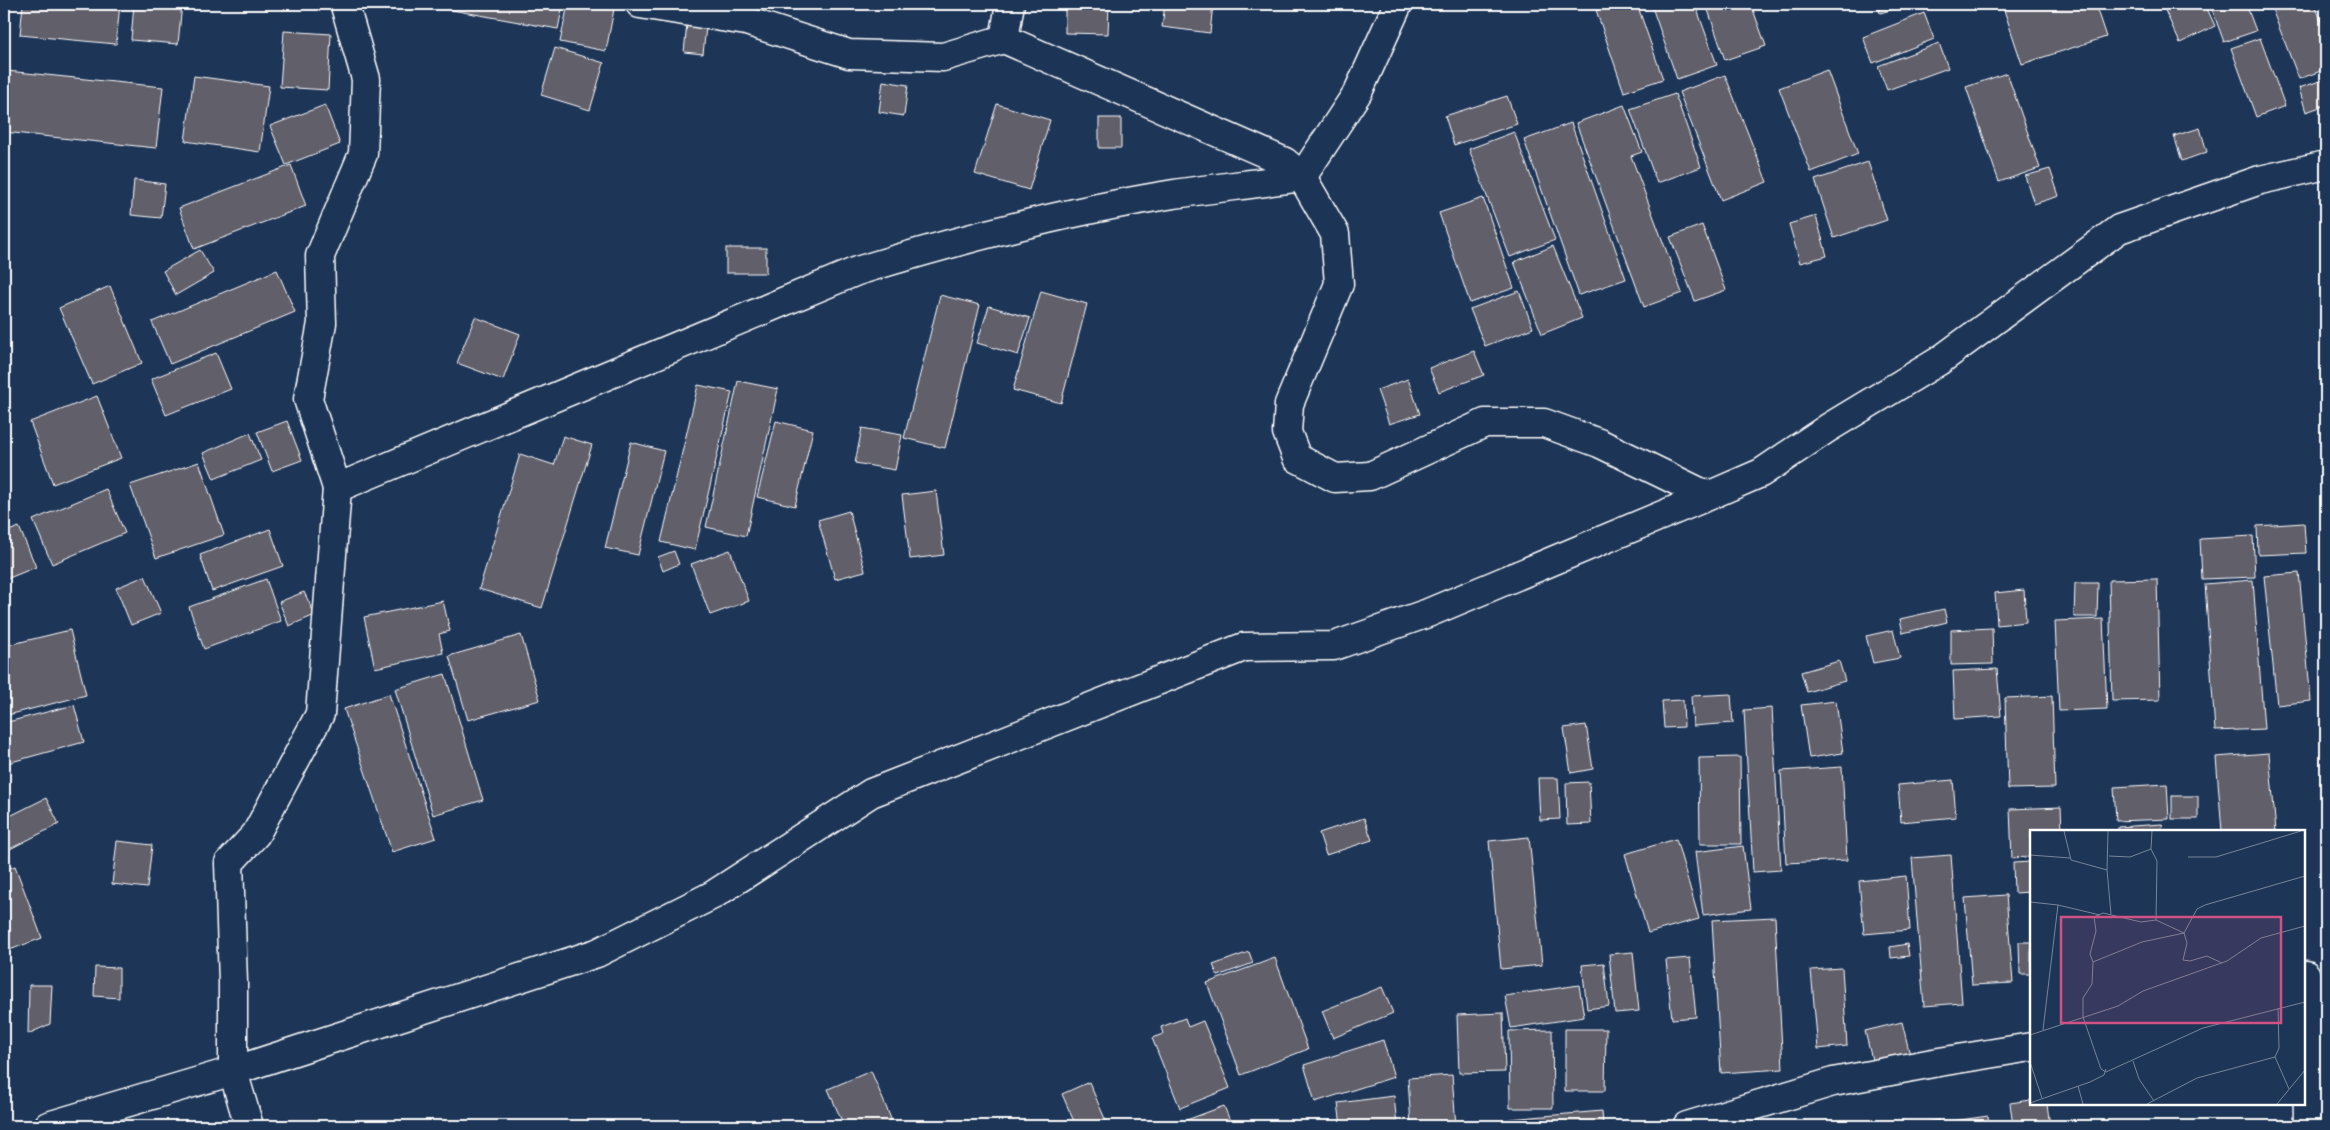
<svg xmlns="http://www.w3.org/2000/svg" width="2330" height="1130" font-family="'Patrick Hand',sans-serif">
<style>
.building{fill:#615f6b;stroke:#fff}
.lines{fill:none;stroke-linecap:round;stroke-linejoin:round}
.minor-casing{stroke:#fff;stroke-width:31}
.minor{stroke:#1d3557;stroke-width:28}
.inset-road{fill:none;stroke:#77869a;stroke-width:1}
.view{fill:#d15284;fill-opacity:0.15;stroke:#d15284;stroke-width:2.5}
.inset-edge{fill:none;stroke:#fff;stroke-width:2.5}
</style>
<rect width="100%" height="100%" fill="#1d3557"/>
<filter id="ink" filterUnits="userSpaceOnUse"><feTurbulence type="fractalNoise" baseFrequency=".02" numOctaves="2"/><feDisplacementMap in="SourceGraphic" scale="10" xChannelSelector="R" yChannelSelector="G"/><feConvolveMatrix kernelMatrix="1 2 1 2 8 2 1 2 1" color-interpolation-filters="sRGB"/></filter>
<g filter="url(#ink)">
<g class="building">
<path d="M 23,4 L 120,4 L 116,44 L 20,35 Z"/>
<path d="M 134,4 L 182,4 L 178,44 L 131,40 Z"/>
<path d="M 438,4 L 563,4 L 558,29 L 452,10 Z"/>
<path d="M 568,4 L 588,4 L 614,9 L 606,51 L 560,42 Z"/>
<path d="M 1065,4 L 1109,4 L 1108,34 L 1065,33 Z"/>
<path d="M 1165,4 L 1213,4 L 1210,33 L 1162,27 Z"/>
<path d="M 1594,4 L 1637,4 L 1663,79 L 1624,92 Z"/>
<path d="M 1651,4 L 1695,4 L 1717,65 L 1677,79 Z"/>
<path d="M 1706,4 L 1751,4 L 1766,46 L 1725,60 Z"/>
<path d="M 1877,4 L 1911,4 L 1880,13 Z"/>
<path d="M 2002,4 L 2095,4 L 2106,37 L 2022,64 Z"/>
<path d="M 2162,4 L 2205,4 L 2215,26 L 2180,43 Z"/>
<path d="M 2210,4 L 2246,4 L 2256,31 L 2224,42 Z"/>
<path d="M 2270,4 L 2315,4 L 2326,35 L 2326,69 L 2299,79 Z"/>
<path d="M 1924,13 L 1934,39 L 1873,63 L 1863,37 Z"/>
<path d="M 687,24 L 706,27 L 703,54 L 684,52 Z"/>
<path d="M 284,31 L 331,34 L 328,90 L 280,87 Z"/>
<path d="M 2260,38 L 2285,106 L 2256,117 L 2231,48 Z"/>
<path d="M 1939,43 L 1948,68 L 1887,90 L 1878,66 Z"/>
<path d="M 555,48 L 604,63 L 590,110 L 541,95 Z"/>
<path d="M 1827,70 L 1858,154 L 1811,172 L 1779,88 Z"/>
<path d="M 7,71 L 163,87 L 156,148 L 4,132 Z"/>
<path d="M 2007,73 L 2040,168 L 1999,182 L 1966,87 Z"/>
<path d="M 1725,75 L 1767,182 L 1721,200 L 1679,92 Z"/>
<path d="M 194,76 L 269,86 L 260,152 L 185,141 Z"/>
<path d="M 2326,79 L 2326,105 L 2306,112 L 2299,88 Z"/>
<path d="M 883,81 L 908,85 L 904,116 L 879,112 Z"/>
<path d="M 1675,94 L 1701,167 L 1657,183 L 1630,109 Z"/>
<path d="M 1507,96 L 1517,124 L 1454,145 L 1445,116 Z"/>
<path d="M 997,104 L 1050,120 L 1029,190 L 975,174 Z"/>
<path d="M 325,105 L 340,144 L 286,165 L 270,126 Z"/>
<path d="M 1624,105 L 1642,152 L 1631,156 L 1682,293 L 1644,307 L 1576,123 Z"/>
<rect x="1099" y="118" width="22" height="30"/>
<path d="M 1571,123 L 1626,279 L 1579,295 L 1524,140 Z"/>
<path d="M 2200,128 L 2207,152 L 2182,161 L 2174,136 Z"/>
<path d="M 1514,132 L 1555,240 L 1510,257 L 1469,149 Z"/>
<path d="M 1868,162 L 1887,220 L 1834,238 L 1815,180 Z"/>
<path d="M 291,165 L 306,206 L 194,249 L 179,208 Z"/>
<path d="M 2050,169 L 2059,196 L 2034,204 L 2025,176 Z"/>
<path d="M 134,180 L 165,184 L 161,218 L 131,215 Z"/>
<path d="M 1483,198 L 1514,288 L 1470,303 L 1439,213 Z"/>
<path d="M 1816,216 L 1827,256 L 1800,263 L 1789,224 Z"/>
<path d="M 1702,225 L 1726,290 L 1695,301 L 1670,237 Z"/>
<path d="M 1553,246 L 1582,318 L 1542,334 L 1514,262 Z"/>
<rect x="726" y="248" width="40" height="25"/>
<path d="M 200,250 L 214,273 L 176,295 L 163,271 Z"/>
<path d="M 277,270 L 295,312 L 170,364 L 152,322 Z"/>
<path d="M 110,286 L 142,363 L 92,384 L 59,308 Z"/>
<path d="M 1041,291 L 1087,304 L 1061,403 L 1013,390 Z"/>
<path d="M 1519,291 L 1533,328 L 1485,346 L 1470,309 Z"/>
<path d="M 940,295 L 980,305 L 945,448 L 904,438 Z"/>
<path d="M 989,306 L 1030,318 L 1018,355 L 977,343 Z"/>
<path d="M 475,317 L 520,334 L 503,380 L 457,363 Z"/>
<path d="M 1474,351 L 1484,375 L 1439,392 L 1429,368 Z"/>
<path d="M 216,353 L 231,389 L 166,415 L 151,379 Z"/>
<path d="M 1408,379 L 1420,414 L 1389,424 L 1377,390 Z"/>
<path d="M 738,381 L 778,389 L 746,536 L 706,527 Z"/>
<path d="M 698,385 L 732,392 L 695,550 L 661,542 Z"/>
<path d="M 97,396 L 121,458 L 53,484 L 30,422 Z"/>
<path d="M 287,421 L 302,460 L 272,471 L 257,432 Z"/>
<path d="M 776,421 L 813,430 L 795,506 L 757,497 Z"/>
<path d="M 862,428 L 902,435 L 895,470 L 855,463 Z"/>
<path d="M 250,433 L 261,460 L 214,479 L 203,453 Z"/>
<path d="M 563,436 L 592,445 L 542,608 L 479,589 L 520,454 L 554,465 Z"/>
<path d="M 631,442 L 664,451 L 638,555 L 605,548 Z"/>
<path d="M 199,462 L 224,535 L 156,558 L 130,485 Z"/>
<path d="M 106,489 L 125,533 L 52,564 L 33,520 Z"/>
<path d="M 936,491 L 944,555 L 910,559 L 902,495 Z"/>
<path d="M 849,511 L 865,571 L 835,579 L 818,520 Z"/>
<path d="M 2304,523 L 2306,553 L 2258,555 L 2257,526 Z"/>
<path d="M 19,527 L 36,567 L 4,580 L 4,533 Z"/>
<path d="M 270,529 L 283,566 L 212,591 L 200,555 Z"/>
<path d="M 2253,536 L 2255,577 L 2202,579 L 2200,539 Z"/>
<path d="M 730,550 L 749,601 L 710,615 L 691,564 Z"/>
<path d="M 674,551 L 679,564 L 663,571 L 658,557 Z"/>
<path d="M 2299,573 L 2311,701 L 2277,705 L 2264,576 Z"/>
<path d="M 145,576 L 161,613 L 131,625 L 116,588 Z"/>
<path d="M 266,579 L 281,621 L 204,649 L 189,607 Z"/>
<path d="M 2157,579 L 2160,700 L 2112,701 L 2109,580 Z"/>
<path d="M 2253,580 L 2264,729 L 2215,731 L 2205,584 Z"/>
<path d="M 2075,583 L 2098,583 L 2097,617 L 2074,617 Z"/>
<path d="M 2024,590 L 2026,622 L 1997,625 L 1995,593 Z"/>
<path d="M 304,592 L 315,615 L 289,626 L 279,602 Z"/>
<path d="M 443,601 L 450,631 L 439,634 L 443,653 L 375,668 L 364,617 Z"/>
<path d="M 1944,609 L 1947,622 L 1903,633 L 1900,619 Z"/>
<path d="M 2103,619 L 2107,709 L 2059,711 L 2055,621 Z"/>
<path d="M 1992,628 L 1993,664 L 1951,665 L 1951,630 Z"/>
<path d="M 70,630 L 86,695 L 4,716 L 4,646 Z"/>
<path d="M 1893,630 L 1900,658 L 1873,663 L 1866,636 Z"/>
<path d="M 521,635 L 540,700 L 468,720 L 449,656 Z"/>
<path d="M 1839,661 L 1845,681 L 1807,692 L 1801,672 Z"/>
<path d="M 1997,669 L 2001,716 L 1955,719 L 1953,671 Z"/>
<path d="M 445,674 L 483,800 L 433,815 L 395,689 Z"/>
<path d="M 389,694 L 436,838 L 392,852 L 344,709 Z"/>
<path d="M 1731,694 L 1733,723 L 1693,726 L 1691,696 Z"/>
<path d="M 2052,696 L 2055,788 L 2008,789 L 2005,698 Z"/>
<path d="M 1683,700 L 1684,727 L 1664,728 L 1662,701 Z"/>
<path d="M 1836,701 L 1843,753 L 1809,758 L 1801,705 Z"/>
<path d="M 74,705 L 84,742 L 4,764 L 4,723 Z"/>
<path d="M 1772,708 L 1781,870 L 1753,872 L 1744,710 Z"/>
<path d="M 1586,725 L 1593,769 L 1571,773 L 1564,728 Z"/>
<path d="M 2269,753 L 2276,831 L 2222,831 L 2216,757 Z"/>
<path d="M 1740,757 L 1741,844 L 1700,844 L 1699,758 Z"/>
<path d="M 1842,767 L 1847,860 L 1786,863 L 1781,771 Z"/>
<path d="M 1538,778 L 1558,778 L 1560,819 L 1540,820 Z"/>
<path d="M 1953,780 L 1956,817 L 1901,822 L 1898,785 Z"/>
<path d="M 1589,782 L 1591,824 L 1567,825 L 1566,783 Z"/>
<path d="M 2167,784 L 2169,819 L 2116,821 L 2114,787 Z"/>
<rect x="2172" y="796" width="26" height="23"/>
<path d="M 46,798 L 59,824 L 4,852 L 4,819 Z"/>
<path d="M 2061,807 L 2062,831 L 2031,831 L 2031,857 L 2012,858 L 2010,809 Z"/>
<path d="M 1364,818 L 1372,840 L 1326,855 L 1319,833 Z"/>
<path d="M 2162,824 L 2163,831 L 2118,831 L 2118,827 Z"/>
<path d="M 1529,837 L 1542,965 L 1501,969 L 1489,841 Z"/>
<path d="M 1676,839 L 1699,919 L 1648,933 L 1625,854 Z"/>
<path d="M 117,841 L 152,845 L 147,888 L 112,884 Z"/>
<path d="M 1743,846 L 1751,909 L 1703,915 L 1695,852 Z"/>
<path d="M 1951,855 L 1962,1003 L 1924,1006 L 1912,858 Z"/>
<path d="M 2031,862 L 2031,892 L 2014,893 L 2013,863 Z"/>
<path d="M 15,866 L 42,938 L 4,952 L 4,870 Z"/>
<path d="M 1906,876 L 1910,930 L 1864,934 L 1859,881 Z"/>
<path d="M 2006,895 L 2013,983 L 1972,985 L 1965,898 Z"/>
<path d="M 1775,917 L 1783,1069 L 1721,1073 L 1712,920 Z"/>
<path d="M 2019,942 L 2031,942 L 2031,974 L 2020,974 Z"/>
<path d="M 1907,944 L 1909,956 L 1891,958 L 1890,947 Z"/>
<path d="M 1249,952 L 1253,963 L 1218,976 L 1213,965 Z"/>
<path d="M 1633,952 L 1639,1011 L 1615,1013 L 1609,954 Z"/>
<path d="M 1275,958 L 1308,1049 L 1241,1075 L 1207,983 Z"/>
<path d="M 1690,958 L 1696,1017 L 1672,1019 L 1666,960 Z"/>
<path d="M 1604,963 L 1609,1006 L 1587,1009 L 1582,965 Z"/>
<path d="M 95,967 L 119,968 L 119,998 L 94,996 Z"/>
<path d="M 1842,968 L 1847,1046 L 1818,1049 L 1811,970 Z"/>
<path d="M 29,985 L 52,985 L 50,1024 L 28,1034 Z"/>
<path d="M 1579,985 L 1584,1017 L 1511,1028 L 1505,996 Z"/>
<path d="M 1382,987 L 1393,1013 L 1333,1038 L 1322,1011 Z"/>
<path d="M 1503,1013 L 1505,1072 L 1459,1073 L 1457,1015 Z"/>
<path d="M 1185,1018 L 1188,1027 L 1203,1021 L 1230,1088 L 1180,1108 L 1152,1038 L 1163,1034 L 1161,1027 Z"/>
<path d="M 1902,1022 L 1910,1055 L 1873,1064 L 1865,1031 Z"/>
<path d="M 1565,1029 L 1606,1029 L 1605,1091 L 1565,1091 Z"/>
<path d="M 1552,1030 L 1553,1108 L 1510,1108 L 1509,1031 Z"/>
<path d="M 1383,1040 L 1394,1077 L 1315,1102 L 1304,1065 Z"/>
<path d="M 871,1071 L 894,1126 L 844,1126 L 828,1089 Z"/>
<path d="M 1452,1075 L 1456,1126 L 1411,1126 L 1408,1078 Z"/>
<path d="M 1089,1082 L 1108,1126 L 1076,1126 L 1062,1094 Z"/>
<path d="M 1394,1096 L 1397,1126 L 1341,1126 L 1338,1103 Z"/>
<path d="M 2031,1100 L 2031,1104 L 2047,1104 L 2050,1126 L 2013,1126 L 2010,1103 Z"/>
<path d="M 1224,1106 L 1232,1126 L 1186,1126 L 1184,1121 Z"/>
<path d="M 1602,1111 L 1603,1126 L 1510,1126 L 1509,1119 Z"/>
<path d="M 1988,1116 L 1989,1126 L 1954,1126 L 1953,1121 Z"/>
<path d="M 1938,1120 L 1940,1126 L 1908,1126 Z"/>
</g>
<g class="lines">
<defs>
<g id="minor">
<path d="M 349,4 L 345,6 L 366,79 L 363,154 L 320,256 L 322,323 L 308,399 L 337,488 L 857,271 C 961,239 1067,211 1174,194 C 1217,188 1260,183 1302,177 L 1358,92 L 1398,4"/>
<path d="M 640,4 L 746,21 L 849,54 L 943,57 L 1004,39 L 1285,162 L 1302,177 L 1335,234 L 1339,284 L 1289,404 L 1287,432 L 1297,458 L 1335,478 L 1370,476 L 1485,423 L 1544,423 L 1599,443 L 1708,496"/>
<path d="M 1004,39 L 1010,4"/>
<path d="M 2306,975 L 2308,1126"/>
<path d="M 48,1126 L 233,1071 L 597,953 L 713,895 L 871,793 L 1244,647 L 1334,646 L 1428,613 L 1708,496 L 1761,473 L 1828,428 L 1939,361 L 2119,229 L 2260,180 L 2326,165"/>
<path d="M 249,1126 L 233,1071 L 233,983 L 229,863 L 256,834 L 320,714 L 337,488"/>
<path d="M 1687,1126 L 1833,1082 L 1933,1063 L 2031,1047"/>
</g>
</defs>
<use href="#minor" class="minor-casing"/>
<use href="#minor" class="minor"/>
</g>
</g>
<g transform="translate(2030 830)">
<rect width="275" height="275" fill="#1d3557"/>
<path class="inset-road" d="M 34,1 L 41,30 L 77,40M 78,1 L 77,40 L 81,84M 122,1 L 121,19 L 127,31 L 126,90M 0,25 L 40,28M 79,26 L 100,27 L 121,19M 158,27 L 186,27 L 271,1M 0,72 L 28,75M 63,132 L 62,154 L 53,168 L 53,187 L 71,239 L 76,242 L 173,198 L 275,172M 192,133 L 177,126 L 160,131 L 153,130 L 157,113 L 154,103 L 126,90 L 111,92 L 73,83 L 64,87 L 66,101 L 60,124 L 63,132 L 112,112 L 154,103 L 167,79 L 175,75 L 275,46M 13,200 L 28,75 L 70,85M 0,205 L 88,176 L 113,161 L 197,131 L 231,108 L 275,96M 245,227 L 249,218 L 248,178M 245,227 L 259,259M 103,231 L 109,249 L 124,271M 0,232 L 12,268M 48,256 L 53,274M 0,273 L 60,252 L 74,245 L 76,239M 117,274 L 167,248 L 245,227M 247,274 L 275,240"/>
<path class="view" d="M 31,87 L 251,87 L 251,193 L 31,193 Z"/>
<rect width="275" height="275" class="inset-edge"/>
</g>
<rect width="2330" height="1130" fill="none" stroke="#1d3557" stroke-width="20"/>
<rect x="10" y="10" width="2310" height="1110" fill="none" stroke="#fff" stroke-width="2" filter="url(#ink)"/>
</svg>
